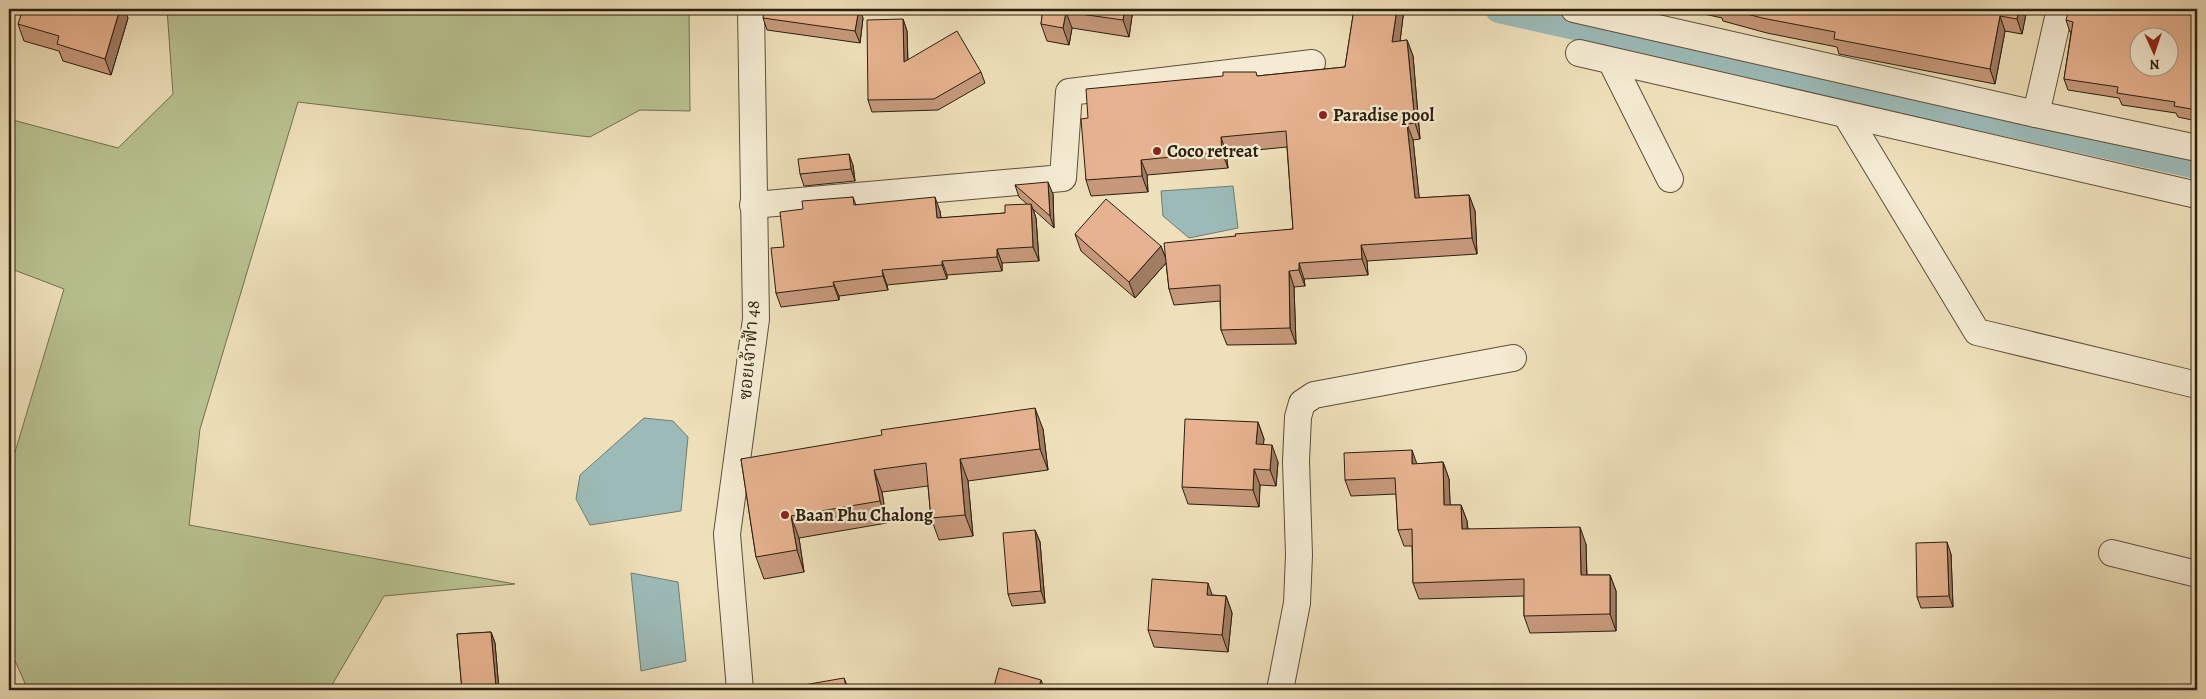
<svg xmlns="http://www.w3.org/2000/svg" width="2206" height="699" font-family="Alegreya,'Noto Serif Thai',serif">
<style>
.green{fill:#b8c290;stroke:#72704f}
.water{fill:#9cbbb8;stroke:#6f7d74}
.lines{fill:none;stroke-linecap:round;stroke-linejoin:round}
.canal{stroke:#9cbbb8;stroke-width:28}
.minor-casing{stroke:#5c4f39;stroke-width:28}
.minor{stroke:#f4ebd2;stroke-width:26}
.wall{fill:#c6997b;stroke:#2c1f0e}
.shaded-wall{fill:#a17d64;stroke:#2c1f0e}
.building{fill:#e6b28f;stroke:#2c1f0e;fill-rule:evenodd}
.poi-dot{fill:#8f2418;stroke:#f4ebd2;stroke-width:2}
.labels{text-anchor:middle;stroke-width:4.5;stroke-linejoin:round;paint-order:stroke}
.poi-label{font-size:18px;font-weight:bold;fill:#2c1f0e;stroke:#f4ebd2;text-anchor:start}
.street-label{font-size:18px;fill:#2c1f0e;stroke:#f4ebd2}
</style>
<rect width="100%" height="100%" fill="#eee0ba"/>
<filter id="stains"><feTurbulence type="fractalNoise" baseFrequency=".004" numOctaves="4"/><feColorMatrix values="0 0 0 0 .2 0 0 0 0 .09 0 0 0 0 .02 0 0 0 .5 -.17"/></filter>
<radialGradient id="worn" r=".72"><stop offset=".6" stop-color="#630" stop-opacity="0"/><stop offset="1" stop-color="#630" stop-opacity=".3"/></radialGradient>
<path class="green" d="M 167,9 L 689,9 L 690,111 L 640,110 L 590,137 L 298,102 L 200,429 L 189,525 L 515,584 L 384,596 L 329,690 L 28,690 L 12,654 L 9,651 L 9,472 L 64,289 L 9,268 L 9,119 L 118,148 L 173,94 Z"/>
<g class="water">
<path d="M 1233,186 L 1238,228 L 1189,238 L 1163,216 L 1161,191 Z"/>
<path d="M 644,418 L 673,421 L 688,437 L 681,511 L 590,525 L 576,499 L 580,475 Z"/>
<path d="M 631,573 L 678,582 L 686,661 L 641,671 Z"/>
</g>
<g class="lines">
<path class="canal" d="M 1499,9 L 2197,165"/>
<defs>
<g id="minor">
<path d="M 1574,9 L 2036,114 L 2197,148"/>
<path d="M 1579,53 L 2197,195"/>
<path d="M 1611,61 L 1670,179"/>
<path d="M 2036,114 L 2060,9"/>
<path d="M 1846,115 L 1977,332 L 2197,385"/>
<path d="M 753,205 L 1063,178 L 1069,92 L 1312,63"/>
<path d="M 2112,553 L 2197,574"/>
<path d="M 740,690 L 727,534 L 756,319 L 751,9"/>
<path d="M 1280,690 L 1297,603 L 1299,555 L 1296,461 L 1298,417 L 1302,403 L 1314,395 L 1513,358"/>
</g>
</defs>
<use href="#minor" class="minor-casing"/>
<use href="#minor" class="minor"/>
</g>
<g class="wall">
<path d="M 1043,9 L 1133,9 L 1129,37 L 1072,28 L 1069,45 L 1047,41 L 1041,24 Z"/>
<path d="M 1354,9 L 1404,9 L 1400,41 L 1407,40 L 1413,56 L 1420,139 L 1413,140 L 1419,198 L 1469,195 L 1475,211 L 1477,254 L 1367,261 L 1368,275 L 1304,279 L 1305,286 L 1294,287 L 1296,344 L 1227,345 L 1221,330 L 1220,301 L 1174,305 L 1169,289 L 1166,263 L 1135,298 L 1081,251 L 1075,234 L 1161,246 L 1166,260 L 1236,236 L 1293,229 L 1287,147 L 1226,153 L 1228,168 L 1147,175 L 1148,192 L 1091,196 L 1086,180 L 1088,118 L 1257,76 L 1345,67 Z"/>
<path d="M 1682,9 L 2027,9 L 2022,34 L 2005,31 L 1995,84 L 1839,54 L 1837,47 L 1767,33 L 1723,21 L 1722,18 Z"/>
<path d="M 2197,9 L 2197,121 L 2178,117 L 2176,113 L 2122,105 L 2119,98 L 2068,90 L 2064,79 L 2071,32 L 2070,32 L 2066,20 L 2187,13 Z"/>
<path d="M 128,18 L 111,75 L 63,61 L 59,51 L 24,41 L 18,24 Z"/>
<path d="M 763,18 L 863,18 L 860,43 L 767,30 Z"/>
<path d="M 903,19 L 907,31 L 908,60 L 981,72 L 985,83 L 938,110 L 872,112 L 868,100 Z"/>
<path d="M 853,165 L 855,181 L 804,186 L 800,174 Z"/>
<path d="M 1015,185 L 1053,194 L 1054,228 L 1033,209 L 1036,218 L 1039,261 L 1002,263 L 1002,271 L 947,275 L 947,279 L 887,285 L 888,290 L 839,296 L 839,300 L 781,307 L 776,293 L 784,247 L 803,209 L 853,197 L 856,205 L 940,211 L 941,218 L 1005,213 L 1027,204 L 1019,197 Z"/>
<path d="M 1258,422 L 1264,439 L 1263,444 L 1278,462 L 1276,486 L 1260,485 L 1259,507 L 1188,504 L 1182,487 Z"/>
<path d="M 1043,429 L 1048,470 L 968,481 L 973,536 L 939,540 L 931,518 L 928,486 L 882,492 L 887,523 L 799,538 L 804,572 L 764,579 L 756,557 L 741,459 Z"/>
<path d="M 1443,462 L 1449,479 L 1450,505 L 1461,505 L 1467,521 L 1468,529 L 1586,544 L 1587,575 L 1610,575 L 1616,591 L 1616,631 L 1530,633 L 1524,616 L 1524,596 L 1419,599 L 1413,583 L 1412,546 L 1404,546 L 1398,530 L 1396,494 L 1351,496 L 1345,480 L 1417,464 Z"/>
<path d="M 1035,530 L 1040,542 L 1045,603 L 1012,606 L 1008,594 Z"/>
<path d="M 1951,554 L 1953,607 L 1921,608 L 1917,597 Z"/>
<path d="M 1212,595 L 1226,596 L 1232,613 L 1228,652 L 1154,647 L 1148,630 Z"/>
<path d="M 491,632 L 495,643 L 499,690 L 462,690 L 457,634 Z"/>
</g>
<g class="shaded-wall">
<path d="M 120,9 L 125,9 L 128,18 L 111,75 L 105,59 Z"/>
<path d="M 859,9 L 860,9 L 863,18 L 860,43 L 855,31 Z"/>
<path d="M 1125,9 L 1133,9 L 1129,37 L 1123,20 Z"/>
<path d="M 1397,9 L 1404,9 L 1398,57 L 1392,42 Z"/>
<path d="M 2019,9 L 2027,9 L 2022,34 L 2017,19 Z"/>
<path d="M 1066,12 L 1072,28 L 1069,45 L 1063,28 Z"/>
<path d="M 2000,16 L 2005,31 L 1995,84 L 1990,69 Z"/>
<path d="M 903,19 L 907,31 L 908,73 L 904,62 Z"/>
<path d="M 1407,40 L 1413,56 L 1420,139 L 1415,123 Z"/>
<path d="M 1407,124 L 1413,140 L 1421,214 L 1415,198 Z"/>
<path d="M 1221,137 L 1226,153 L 1228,168 L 1222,152 Z"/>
<path d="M 849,154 L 853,165 L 855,181 L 851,169 Z"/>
<path d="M 1141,160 L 1147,175 L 1148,192 L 1142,176 Z"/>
<path d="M 1048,182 L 1053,194 L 1054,228 L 1050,216 Z"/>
<path d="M 1469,195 L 1475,211 L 1477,254 L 1472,238 Z"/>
<path d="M 935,197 L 940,211 L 943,232 L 937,218 Z"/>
<path d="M 1031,204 L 1036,218 L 1039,261 L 1033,247 Z"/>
<path d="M 1361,245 L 1367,261 L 1368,275 L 1362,259 Z"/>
<path d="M 1161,246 L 1167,262 L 1135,298 L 1129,282 Z"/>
<path d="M 997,249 L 1002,263 L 1002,271 L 997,257 Z"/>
<path d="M 942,261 L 947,275 L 947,279 L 942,265 Z"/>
<path d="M 1299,263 L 1304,279 L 1305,286 L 1299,270 Z"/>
<path d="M 882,270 L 887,285 L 888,290 L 883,276 Z"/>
<path d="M 1289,271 L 1294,287 L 1296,344 L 1290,328 Z"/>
<path d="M 833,282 L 839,296 L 839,300 L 834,286 Z"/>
<path d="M 1035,408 L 1043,429 L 1048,470 L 1040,449 Z"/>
<path d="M 1258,422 L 1264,439 L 1262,461 L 1256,444 Z"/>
<path d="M 1272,445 L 1278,462 L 1276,486 L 1270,470 Z"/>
<path d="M 1412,450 L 1418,467 L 1412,464 Z"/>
<path d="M 960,459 L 968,481 L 973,536 L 965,515 Z"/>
<path d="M 1443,462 L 1449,479 L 1451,522 L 1444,505 Z"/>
<path d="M 1254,469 L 1260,485 L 1259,507 L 1253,490 Z"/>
<path d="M 874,470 L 882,492 L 887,523 L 880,501 Z"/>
<path d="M 1461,505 L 1467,521 L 1468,546 L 1462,529 Z"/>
<path d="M 791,516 L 799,538 L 804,572 L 797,550 Z"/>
<path d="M 1580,527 L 1586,544 L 1587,592 L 1581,575 Z"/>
<path d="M 1035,530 L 1040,542 L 1045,603 L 1041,591 Z"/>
<path d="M 1947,542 L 1951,554 L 1953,607 L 1949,596 Z"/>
<path d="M 1610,575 L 1616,591 L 1616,631 L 1610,614 Z"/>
<path d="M 1208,583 L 1214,600 L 1207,595 Z"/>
<path d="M 1226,596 L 1232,613 L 1228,652 L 1222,635 Z"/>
<path d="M 491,632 L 495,643 L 499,690 L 497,690 L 496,687 Z"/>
<path d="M 844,678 L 849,690 L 847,690 Z"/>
<path d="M 1041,680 L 1045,690 L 1038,690 Z"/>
</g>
<g class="building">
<path d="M 23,9 L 120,9 L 105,59 L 57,44 L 59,36 L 18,24 Z"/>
<path d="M 764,9 L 859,9 L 855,31 L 763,18 Z"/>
<path d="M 1043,9 L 1125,9 L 1123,20 L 1066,12 L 1063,28 L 1041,24 Z"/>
<path d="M 1354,9 L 1397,9 L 1392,42 L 1407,40 L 1415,123 L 1407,124 L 1415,198 L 1469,195 L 1472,238 L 1361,245 L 1362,259 L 1299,263 L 1299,270 L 1289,271 L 1290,328 L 1221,330 L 1220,285 L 1169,289 L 1164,243 L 1236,236 L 1235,234 L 1293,229 L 1286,131 L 1221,137 L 1222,152 L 1141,160 L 1142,176 L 1086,180 L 1081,119 L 1088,118 L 1086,89 L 1223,76 L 1223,72 L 1256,72 L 1257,76 L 1345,67 Z"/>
<path d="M 1729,9 L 2019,9 L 2017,19 L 2000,16 L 1990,69 L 1834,39 L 1835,32 L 1762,18 Z"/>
<path d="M 2069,9 L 2159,9 L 2187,13 L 2188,9 L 2197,9 L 2197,110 L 2174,106 L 2175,102 L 2117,93 L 2118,87 L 2064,79 L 2073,22 L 2066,20 ZM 2138,38 L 2168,38 L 2168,68 L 2138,68 Z"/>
<path d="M 903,19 L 904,62 L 957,31 L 981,72 L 934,99 L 868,100 L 867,20 Z"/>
<path d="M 849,154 L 851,169 L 800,174 L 798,159 Z"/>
<path d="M 1048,182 L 1050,216 L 1015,185 Z"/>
<path d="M 853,197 L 854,205 L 935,197 L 937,218 L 1005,213 L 1005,205 L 1031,204 L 1033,247 L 997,249 L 997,257 L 942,261 L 942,265 L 882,270 L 883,276 L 833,282 L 834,286 L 776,293 L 771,248 L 784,247 L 780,212 L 803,209 L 802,201 Z"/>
<path d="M 1106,199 L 1161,246 L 1129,282 L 1075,234 Z"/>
<path d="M 1035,408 L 1040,449 L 960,459 L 965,515 L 931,518 L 926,463 L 874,470 L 880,501 L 791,516 L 797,550 L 756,557 L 741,459 L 882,435 L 881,430 Z"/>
<path d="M 1185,419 L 1258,422 L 1256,444 L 1272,445 L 1270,470 L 1254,469 L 1253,490 L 1182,487 Z"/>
<path d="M 1412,450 L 1412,464 L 1443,462 L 1444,505 L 1461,505 L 1462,529 L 1580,527 L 1581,575 L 1610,575 L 1610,614 L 1524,616 L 1524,579 L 1413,583 L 1412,529 L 1398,530 L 1395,478 L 1345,480 L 1344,453 Z"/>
<path d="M 1035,530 L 1041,591 L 1008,594 L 1003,533 Z"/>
<path d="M 1947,542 L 1949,596 L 1917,597 L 1916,543 Z"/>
<path d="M 1152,579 L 1208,583 L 1207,595 L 1226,596 L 1222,635 L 1148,630 Z"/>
<path d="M 491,632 L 496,687 L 462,690 L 457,634 Z"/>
<path d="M 999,668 L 1041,680 L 1038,690 L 993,690 Z"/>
<path d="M 844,678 L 847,690 L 775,690 Z"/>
</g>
<g class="poi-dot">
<circle cx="1323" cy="115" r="5"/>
<circle cx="1157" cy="151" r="5"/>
<circle cx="785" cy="515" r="5"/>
</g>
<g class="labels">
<g class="poi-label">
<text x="1333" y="121">Paradise pool</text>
<text x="1167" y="157">Coco retreat</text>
<text x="795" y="521">Baan Phu Chalong</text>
</g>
<g class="street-label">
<text transform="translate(749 350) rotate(-85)" y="6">ซอยเจ้าฟ้า 48</text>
</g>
</g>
<rect width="2206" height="699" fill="none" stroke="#eee0ba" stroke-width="30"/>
<rect x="10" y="10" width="2186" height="679" fill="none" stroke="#2c1f0e" stroke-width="2.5"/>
<rect x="15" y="15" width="2176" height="669" fill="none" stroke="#2c1f0e"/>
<g transform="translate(2154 52) rotate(177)"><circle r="24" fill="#f4ebd2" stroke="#a49984"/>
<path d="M0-4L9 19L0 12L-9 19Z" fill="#8f2418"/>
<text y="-8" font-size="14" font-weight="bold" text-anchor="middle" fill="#2c1f0e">N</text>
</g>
<rect width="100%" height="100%" filter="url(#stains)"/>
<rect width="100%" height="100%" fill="url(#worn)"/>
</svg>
